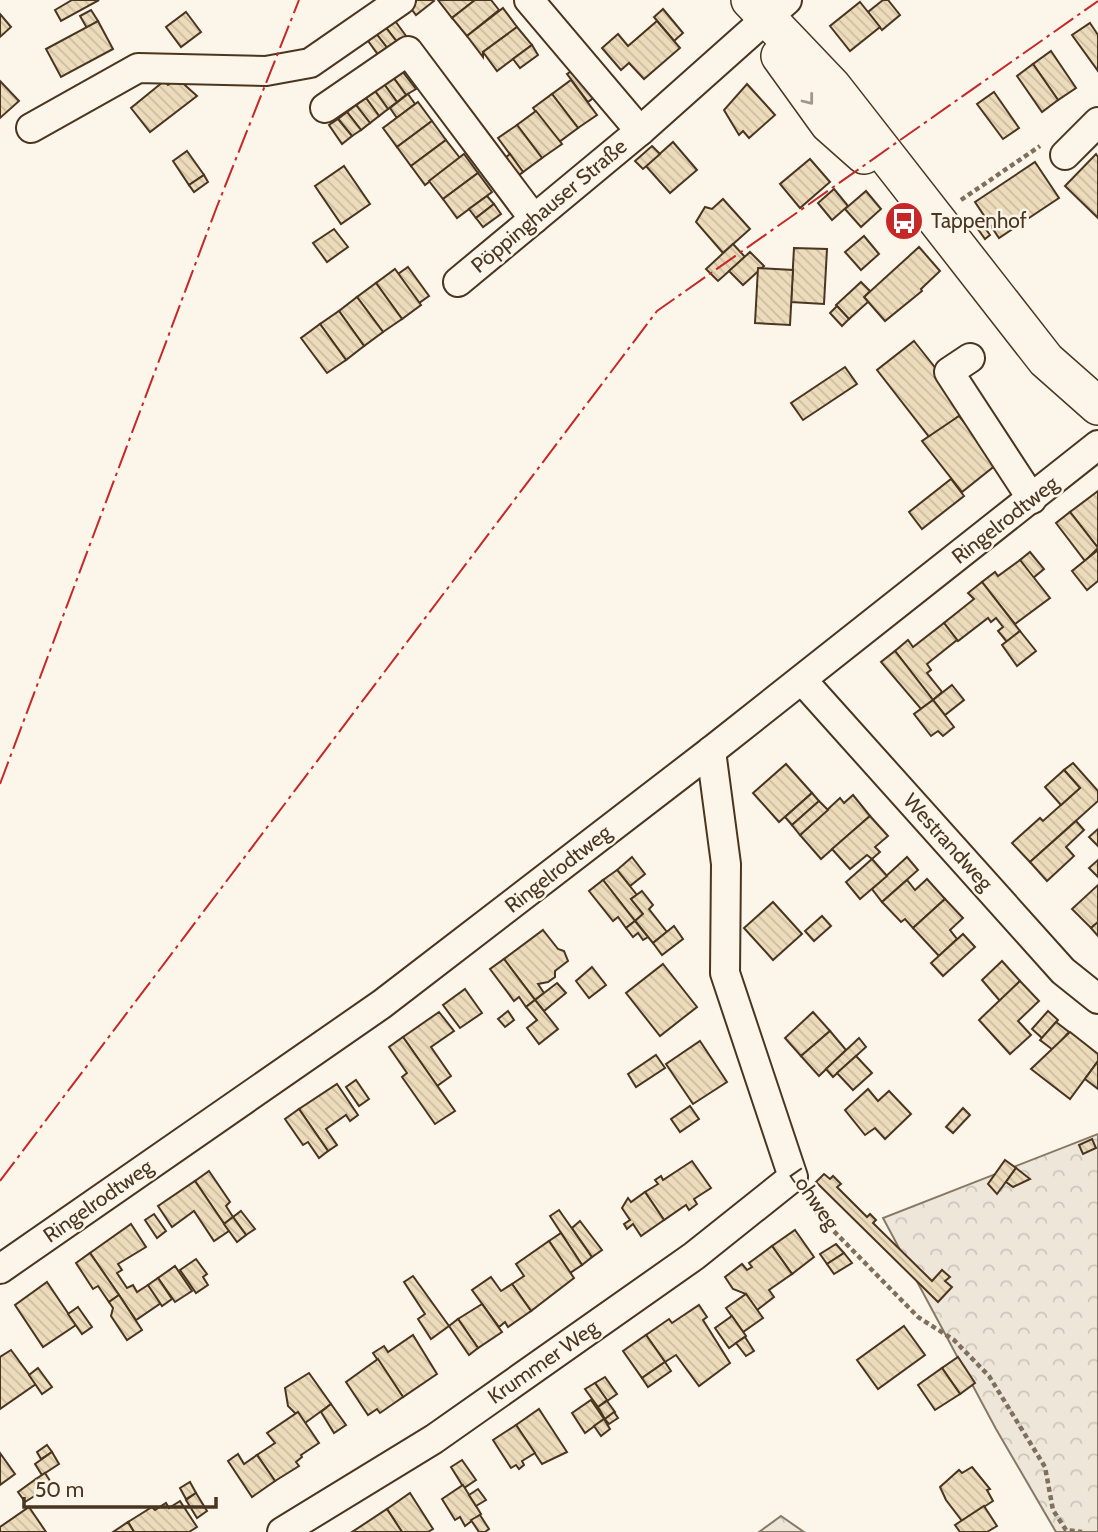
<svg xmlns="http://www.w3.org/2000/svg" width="1098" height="1532" font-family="Cabin,sans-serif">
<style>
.forest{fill:url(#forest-crowns);stroke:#887966;stroke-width:2}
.building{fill:url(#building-back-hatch);stroke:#4a3520;stroke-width:2}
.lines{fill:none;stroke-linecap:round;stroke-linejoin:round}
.minor-casing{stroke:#4a3520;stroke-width:32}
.major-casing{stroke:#4a3520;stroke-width:40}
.path{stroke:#7f6f5c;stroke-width:4.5;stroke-dasharray:5 3.5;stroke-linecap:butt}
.minor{stroke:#fbf6e9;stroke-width:28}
.major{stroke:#fbf6e9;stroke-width:37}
.power{stroke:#c62828;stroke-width:2;stroke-dasharray:24 5 3.5 5;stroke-linecap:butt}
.oneway{stroke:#a29684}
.labels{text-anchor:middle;stroke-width:5;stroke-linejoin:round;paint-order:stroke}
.street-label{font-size:21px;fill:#4a3520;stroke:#fbf6e9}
.poi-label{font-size:21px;fill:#4a3520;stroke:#fbf6e9;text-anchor:start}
</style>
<defs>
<pattern id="forest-crowns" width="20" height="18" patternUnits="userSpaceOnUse" patternTransform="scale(1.75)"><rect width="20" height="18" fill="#ede6d9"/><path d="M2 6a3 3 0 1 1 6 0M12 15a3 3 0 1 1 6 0" fill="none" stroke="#cdc6ba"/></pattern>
<pattern id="building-back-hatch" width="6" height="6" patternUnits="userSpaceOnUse" patternTransform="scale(1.75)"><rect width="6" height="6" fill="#ecdcbc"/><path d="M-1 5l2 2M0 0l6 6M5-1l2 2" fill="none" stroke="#ccbda1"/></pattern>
</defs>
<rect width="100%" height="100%" fill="#fbf6e9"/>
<g class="forest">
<path d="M 1098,1134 L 1098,1532 L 1056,1532 L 996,1429 L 883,1218 Z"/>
<path d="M 781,1516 L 804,1532 L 759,1532 Z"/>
</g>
<g class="building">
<path d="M 72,0 L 99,0 L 61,21 L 55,10 Z"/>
<path d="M 417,0 L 433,0 L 434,1 L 416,15 L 409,6 Z"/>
<path d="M 438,0 L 475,0 L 452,18 Z"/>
<path d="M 475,0 L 491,0 L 499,10 L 467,36 L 452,18 Z"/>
<path d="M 883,0 L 888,0 L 900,15 L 882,30 L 868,12 Z"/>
<path d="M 860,2 L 880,27 L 850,51 L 830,26 Z"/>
<path d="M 503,8 L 517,27 L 483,52 L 483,57 L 467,36 Z"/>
<path d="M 663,9 L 683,33 L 674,41 L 654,17 Z"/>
<path d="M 91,10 L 98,21 L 87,28 L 80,16 Z"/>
<path d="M 186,12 L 201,32 L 181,47 L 166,27 Z"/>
<path d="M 0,14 L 11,27 L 0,37 Z"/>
<path d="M 393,18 L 406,36 L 397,42 L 384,25 Z"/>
<path d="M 98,21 L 113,49 L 61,77 L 46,49 Z"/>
<path d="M 657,21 L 680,48 L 644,79 L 629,63 L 621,70 L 602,48 L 618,34 L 628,46 Z"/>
<path d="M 1090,23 L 1098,35 L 1098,71 L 1072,35 Z"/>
<path d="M 384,25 L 397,42 L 388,49 L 375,32 Z"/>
<path d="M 517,27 L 532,45 L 497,71 L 483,52 Z"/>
<path d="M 375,32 L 388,49 L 379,56 L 366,38 Z"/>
<path d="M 532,45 L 538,55 L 520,68 L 513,59 Z"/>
<path d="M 1051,51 L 1076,88 L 1058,100 L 1033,64 Z"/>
<path d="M 1033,64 L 1058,100 L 1042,112 L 1017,76 Z"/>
<path d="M 576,68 L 597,95 L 588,102 L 567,74 Z"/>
<path d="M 402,71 L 416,89 L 406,95 L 393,77 Z"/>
<path d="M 393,77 L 406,95 L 397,102 L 384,84 Z"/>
<path d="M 177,78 L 197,96 L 150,132 L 131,108 L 164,81 L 168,85 Z"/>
<path d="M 571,80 L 597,115 L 578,128 L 552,94 Z"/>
<path d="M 0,81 L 19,101 L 0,118 Z"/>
<path d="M 384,84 L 397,102 L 388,109 L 375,91 Z"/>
<path d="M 747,84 L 775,115 L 749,138 L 743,131 L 739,135 L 724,110 Z"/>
<path d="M 375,91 L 388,109 L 379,116 L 366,98 Z"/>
<path d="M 994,92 L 1019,128 L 1003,139 L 977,104 Z"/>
<path d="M 408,94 L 415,104 L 397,118 L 390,108 Z"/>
<path d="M 552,94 L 578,128 L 559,142 L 533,108 Z"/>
<path d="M 366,98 L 379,116 L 370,123 L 356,105 Z"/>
<path d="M 418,102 L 432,121 L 397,147 L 383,128 Z"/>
<path d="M 356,105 L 370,123 L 361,130 L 347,112 Z"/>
<path d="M 536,111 L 562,144 L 542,158 L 517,125 Z"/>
<path d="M 347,112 L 361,130 L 352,136 L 338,119 Z"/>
<path d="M 338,119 L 352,136 L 342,144 L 329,125 Z"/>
<path d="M 432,121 L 446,140 L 411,166 L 397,147 Z"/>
<path d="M 517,125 L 542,158 L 523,172 L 498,138 Z"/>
<path d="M 446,140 L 460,158 L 425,185 L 411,166 Z"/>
<path d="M 673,142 L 697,170 L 670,193 L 646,166 Z"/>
<path d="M 652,146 L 660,154 L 643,169 L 635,161 Z"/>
<path d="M 187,151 L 204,175 L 189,185 L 173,161 Z"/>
<path d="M 464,154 L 478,173 L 443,199 L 429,181 Z"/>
<path d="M 510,154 L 523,172 L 514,179 L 501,161 Z"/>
<path d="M 1096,154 L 1098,157 L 1098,218 L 1065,186 Z"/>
<path d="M 810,159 L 830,182 L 800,208 L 780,184 Z"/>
<path d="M 1035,162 L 1059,198 L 999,238 L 975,202 Z"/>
<path d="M 344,166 L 370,204 L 341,224 L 315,186 Z"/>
<path d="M 478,173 L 492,192 L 457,218 L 443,199 Z"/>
<path d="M 204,175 L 208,182 L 194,192 L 189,185 Z"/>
<path d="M 834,189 L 848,206 L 832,220 L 818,203 Z"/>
<path d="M 866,191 L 881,209 L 861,227 L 845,209 Z"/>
<path d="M 487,196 L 494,204 L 476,218 L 469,209 Z"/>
<path d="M 723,199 L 750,229 L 723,253 L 696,222 L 705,207 L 712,209 Z"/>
<path d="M 494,204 L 501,214 L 483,227 L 476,218 Z"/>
<path d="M 980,221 L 990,235 L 985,239 L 975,225 Z"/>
<path d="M 334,229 L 348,247 L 327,262 L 313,243 Z"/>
<path d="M 864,236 L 879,254 L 861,270 L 845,252 Z"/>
<path d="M 733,244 L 745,257 L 718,281 L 706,269 Z"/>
<path d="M 919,247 L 940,271 L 921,289 L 922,291 L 885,321 L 864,297 Z"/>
<path d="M 794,248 L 827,249 L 824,304 L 791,302 Z"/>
<path d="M 750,252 L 764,266 L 743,285 L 729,271 Z"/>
<path d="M 408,267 L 429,296 L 419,303 L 398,274 Z"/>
<path d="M 758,268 L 793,270 L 790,325 L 755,323 Z"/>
<path d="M 395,269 L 421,305 L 402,319 L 376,283 Z"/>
<path d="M 861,282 L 870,291 L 864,297 L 868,302 L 849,319 L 836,305 Z"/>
<path d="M 376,283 L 402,319 L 383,332 L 357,297 Z"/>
<path d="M 357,297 L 383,332 L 364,346 L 339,311 Z"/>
<path d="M 837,306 L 849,319 L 842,326 L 830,313 Z"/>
<path d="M 339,311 L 364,346 L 346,360 L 320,324 Z"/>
<path d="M 320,324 L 346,360 L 327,373 L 301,338 Z"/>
<path d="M 914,341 L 968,409 L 930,438 L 877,370 Z"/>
<path d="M 845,367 L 857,384 L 803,420 L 791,403 Z"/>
<path d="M 959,416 L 997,464 L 962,492 L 922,441 Z"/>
<path d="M 951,479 L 964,496 L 922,529 L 909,512 Z"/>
<path d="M 1098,491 L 1098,548 L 1070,512 Z"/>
<path d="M 1070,512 L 1098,548 L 1085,561 L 1056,523 Z"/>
<path d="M 1098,550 L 1098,581 L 1087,590 L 1072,571 Z"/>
<path d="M 1030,552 L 1044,569 L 1033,578 L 1020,560 Z"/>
<path d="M 1020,560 L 1050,598 L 1015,624 L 982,582 L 995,572 L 998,576 Z"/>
<path d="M 982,582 L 1020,631 L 1007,642 L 998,631 L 1003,627 L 996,618 L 991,622 L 988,618 L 958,641 L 944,623 L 974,599 L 968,593 Z"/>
<path d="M 944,623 L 957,640 L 927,664 L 931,670 L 927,673 L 942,692 L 933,700 L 895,651 L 908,640 L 913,647 Z"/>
<path d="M 1020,631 L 1036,651 L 1017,666 L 1002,645 Z"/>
<path d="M 895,651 L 933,700 L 921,709 L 881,662 Z"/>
<path d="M 952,685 L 964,700 L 945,715 L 933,700 Z"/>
<path d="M 933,700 L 954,727 L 943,736 L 938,731 L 931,736 L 914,714 Z"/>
<path d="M 1073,763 L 1098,791 L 1098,801 L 1030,862 L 1012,843 L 1040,818 L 1043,821 L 1080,788 L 1064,770 Z"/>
<path d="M 786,764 L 812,793 L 779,822 L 753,793 Z"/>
<path d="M 1064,770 L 1080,788 L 1061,805 L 1045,787 Z"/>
<path d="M 812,793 L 819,801 L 792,825 L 785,817 Z"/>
<path d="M 853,795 L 870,816 L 821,859 L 800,835 L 840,798 L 844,803 Z"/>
<path d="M 819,801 L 828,810 L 800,835 L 792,825 Z"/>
<path d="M 870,816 L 888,836 L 875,847 L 880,852 L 872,859 L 867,855 L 850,869 L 832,849 Z"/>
<path d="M 1076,821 L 1084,830 L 1066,847 L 1074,856 L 1047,881 L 1030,862 Z"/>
<path d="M 1098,829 L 1098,846 L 1089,837 Z"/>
<path d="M 632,857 L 645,874 L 630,886 L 617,870 Z"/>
<path d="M 907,857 L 918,870 L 882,902 L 872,889 Z"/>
<path d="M 872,859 L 887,876 L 860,899 L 846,882 Z"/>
<path d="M 1098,860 L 1098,877 L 1089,868 Z"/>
<path d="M 617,870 L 637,895 L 631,899 L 643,914 L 635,921 L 603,880 Z"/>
<path d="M 927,879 L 945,899 L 913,928 L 905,919 L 901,922 L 882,902 L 907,880 L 915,890 Z"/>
<path d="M 603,880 L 635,921 L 626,928 L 618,917 L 613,921 L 589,891 Z"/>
<path d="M 1098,885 L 1098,922 L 1091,928 L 1072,909 Z"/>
<path d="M 642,891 L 653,905 L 649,909 L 667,932 L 653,943 L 635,921 L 643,914 L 631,899 Z"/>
<path d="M 945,899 L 963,918 L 950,930 L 957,939 L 939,956 L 913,928 Z"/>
<path d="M 773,902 L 802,934 L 773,960 L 744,928 Z"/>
<path d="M 822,916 L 831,926 L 814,941 L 805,931 Z"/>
<path d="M 635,921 L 648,937 L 643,940 L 638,933 L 633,937 L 626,928 Z"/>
<path d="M 1098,922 L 1098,936 L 1091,928 Z"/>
<path d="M 674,926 L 683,939 L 662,955 L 653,943 Z"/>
<path d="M 543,930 L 558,949 L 564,951 L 568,961 L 555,971 L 555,977 L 548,982 L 538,984 L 544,993 L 535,1000 L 504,959 Z"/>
<path d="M 963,934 L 975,947 L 943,976 L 931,963 Z"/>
<path d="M 504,959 L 535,1000 L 526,1007 L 519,997 L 514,1001 L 490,969 Z"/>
<path d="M 1002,961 L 1020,981 L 1000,1001 L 982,980 Z"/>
<path d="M 663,964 L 697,1007 L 660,1036 L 626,993 Z"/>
<path d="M 592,967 L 606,985 L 589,998 L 576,981 Z"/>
<path d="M 1020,981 L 1039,1001 L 1018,1021 L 1031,1035 L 1010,1054 L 979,1020 Z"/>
<path d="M 557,983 L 566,993 L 544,1011 L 535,1000 Z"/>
<path d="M 465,989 L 482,1013 L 460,1028 L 443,1005 Z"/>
<path d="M 535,1000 L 558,1029 L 539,1044 L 527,1028 L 537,1020 L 526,1007 Z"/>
<path d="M 508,1011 L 514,1020 L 505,1027 L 498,1019 Z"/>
<path d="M 1048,1011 L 1058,1020 L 1042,1038 L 1032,1029 Z"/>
<path d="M 439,1012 L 454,1031 L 431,1047 L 451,1076 L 437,1086 L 403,1037 Z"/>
<path d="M 813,1012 L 830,1031 L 801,1056 L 785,1038 Z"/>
<path d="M 1056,1022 L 1069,1032 L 1053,1050 L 1040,1040 Z"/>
<path d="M 830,1031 L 846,1050 L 819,1076 L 801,1056 Z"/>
<path d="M 1070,1032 L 1098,1054 L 1098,1061 L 1070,1099 L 1031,1069 Z"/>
<path d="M 403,1037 L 455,1111 L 435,1124 L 402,1077 L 407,1073 L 389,1047 Z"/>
<path d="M 859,1038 L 866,1047 L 833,1077 L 826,1069 Z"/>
<path d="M 700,1041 L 727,1082 L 693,1104 L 666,1064 Z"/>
<path d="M 656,1055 L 665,1068 L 636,1087 L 628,1074 Z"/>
<path d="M 856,1056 L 872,1073 L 853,1090 L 837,1073 Z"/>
<path d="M 1098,1061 L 1098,1089 L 1085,1079 Z"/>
<path d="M 356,1080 L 369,1099 L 359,1106 L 346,1087 Z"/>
<path d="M 337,1084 L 358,1115 L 350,1121 L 346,1115 L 326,1129 L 337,1145 L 328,1151 L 299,1109 Z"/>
<path d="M 868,1089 L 878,1101 L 889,1091 L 911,1114 L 885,1139 L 875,1128 L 865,1135 L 845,1110 Z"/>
<path d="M 690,1106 L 699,1119 L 680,1132 L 671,1119 Z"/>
<path d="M 963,1108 L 970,1115 L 953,1133 L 946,1127 Z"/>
<path d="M 299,1109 L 328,1151 L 319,1158 L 308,1142 L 303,1145 L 285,1119 Z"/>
<path d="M 1092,1139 L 1096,1148 L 1083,1154 L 1079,1145 Z"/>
<path d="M 1005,1160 L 1016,1168 L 997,1194 L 988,1184 Z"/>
<path d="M 692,1161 L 711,1188 L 694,1199 L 697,1204 L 689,1210 L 686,1205 L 664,1220 L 645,1192 L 658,1184 L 655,1180 L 661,1176 L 663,1180 Z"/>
<path d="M 1016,1168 L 1030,1179 L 1013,1187 L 1006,1182 Z"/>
<path d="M 209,1171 L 230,1202 L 226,1206 L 233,1217 L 224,1224 L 195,1181 Z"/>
<path d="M 824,1174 L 830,1179 L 833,1176 L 841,1184 L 837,1187 L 867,1217 L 870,1214 L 876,1220 L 873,1223 L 932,1281 L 942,1270 L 950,1277 L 945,1281 L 952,1287 L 938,1302 L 816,1182 Z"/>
<path d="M 195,1181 L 229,1231 L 214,1241 L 194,1211 L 172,1227 L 158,1206 Z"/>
<path d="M 645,1192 L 664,1220 L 641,1236 L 633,1224 L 627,1229 L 624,1224 L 630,1220 L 622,1208 L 628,1198 L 631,1202 Z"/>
<path d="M 559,1210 L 592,1257 L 582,1265 L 550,1216 Z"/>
<path d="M 241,1211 L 255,1229 L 246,1235 L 233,1217 Z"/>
<path d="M 154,1214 L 166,1231 L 157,1238 L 145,1220 Z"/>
<path d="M 233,1217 L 246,1235 L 237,1242 L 224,1224 Z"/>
<path d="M 580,1221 L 602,1250 L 592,1257 L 572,1228 Z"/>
<path d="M 131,1224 L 146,1247 L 118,1264 L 122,1270 L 117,1273 L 127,1288 L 133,1285 L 137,1292 L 148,1285 L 161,1303 L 136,1320 L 90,1253 Z"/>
<path d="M 795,1230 L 814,1257 L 792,1274 L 772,1246 Z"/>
<path d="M 561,1233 L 582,1265 L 570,1273 L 549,1241 Z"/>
<path d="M 549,1241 L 574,1278 L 531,1311 L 512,1284 L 524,1276 L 516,1264 Z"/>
<path d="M 836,1244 L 844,1253 L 827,1264 L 820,1254 Z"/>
<path d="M 772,1246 L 792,1274 L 769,1290 L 774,1297 L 757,1310 L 746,1294 L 733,1289 L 725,1277 L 742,1264 L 747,1270 L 752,1267 L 749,1263 Z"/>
<path d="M 90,1253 L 119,1295 L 109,1302 L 98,1286 L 93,1289 L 76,1263 Z"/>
<path d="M 844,1253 L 852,1263 L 834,1274 L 827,1264 Z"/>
<path d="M 196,1259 L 207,1274 L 203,1277 L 208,1285 L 196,1293 L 180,1270 Z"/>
<path d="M 175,1266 L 192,1291 L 175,1302 L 158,1278 Z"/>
<path d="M 413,1276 L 449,1326 L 431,1339 L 418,1319 L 425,1314 L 404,1282 Z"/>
<path d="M 491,1277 L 501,1291 L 512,1284 L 531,1311 L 508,1327 L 505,1322 L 499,1327 L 472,1290 Z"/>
<path d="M 158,1278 L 172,1299 L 162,1306 L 148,1285 Z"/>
<path d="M 47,1282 L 76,1325 L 43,1347 L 15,1305 Z"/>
<path d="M 746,1294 L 763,1318 L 743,1332 L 726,1308 Z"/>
<path d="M 119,1295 L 142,1330 L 127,1340 L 111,1316 L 113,1308 L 109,1302 Z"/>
<path d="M 482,1304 L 502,1332 L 478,1348 L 458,1319 Z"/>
<path d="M 699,1305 L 707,1317 L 703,1320 L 730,1363 L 699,1386 L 676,1355 L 665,1362 L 646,1335 L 669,1319 L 672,1323 Z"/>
<path d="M 78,1307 L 92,1327 L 82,1334 L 68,1314 Z"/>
<path d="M 732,1316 L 746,1336 L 729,1348 L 715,1328 Z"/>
<path d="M 458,1319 L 478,1348 L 469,1355 L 449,1326 Z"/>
<path d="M 904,1326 L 925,1355 L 878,1389 L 857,1360 Z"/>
<path d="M 413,1335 L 437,1374 L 403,1397 L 373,1353 L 384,1346 L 388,1352 Z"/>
<path d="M 646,1335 L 665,1362 L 642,1378 L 623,1351 Z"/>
<path d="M 745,1337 L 754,1351 L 746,1356 L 736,1343 Z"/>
<path d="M 11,1350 L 36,1384 L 0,1409 L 0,1357 Z"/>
<path d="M 958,1357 L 975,1383 L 960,1394 L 942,1368 Z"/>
<path d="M 378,1359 L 403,1397 L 380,1413 L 377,1409 L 368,1415 L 346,1382 Z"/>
<path d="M 665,1362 L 671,1371 L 648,1387 L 642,1378 Z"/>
<path d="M 38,1368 L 52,1387 L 42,1394 L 29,1375 Z"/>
<path d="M 942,1368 L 960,1394 L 935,1410 L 918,1385 Z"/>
<path d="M 309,1373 L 331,1404 L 305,1423 L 288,1406 L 285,1388 Z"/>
<path d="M 605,1377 L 617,1394 L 607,1401 L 595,1383 Z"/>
<path d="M 595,1383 L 607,1400 L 598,1407 L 585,1389 Z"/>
<path d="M 591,1400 L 604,1419 L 585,1433 L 572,1413 Z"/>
<path d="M 607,1401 L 615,1412 L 605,1419 L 598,1407 Z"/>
<path d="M 331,1404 L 346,1425 L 334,1433 L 321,1412 Z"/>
<path d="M 539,1409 L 567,1452 L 542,1464 L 516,1425 Z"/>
<path d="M 298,1412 L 319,1443 L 301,1455 L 302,1457 L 296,1462 L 299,1466 L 275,1481 L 257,1455 L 275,1443 L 267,1433 Z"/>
<path d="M 614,1412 L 618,1418 L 609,1424 L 605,1419 Z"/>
<path d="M 604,1419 L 610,1429 L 601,1436 L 594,1426 Z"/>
<path d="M 516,1425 L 535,1453 L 522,1461 L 524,1465 L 519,1469 L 516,1465 L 511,1468 L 493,1440 Z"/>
<path d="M 47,1445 L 52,1452 L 41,1459 L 37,1452 Z"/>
<path d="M 52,1452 L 59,1464 L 42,1475 L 35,1464 Z"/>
<path d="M 0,1453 L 15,1474 L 0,1485 Z"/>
<path d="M 238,1454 L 244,1464 L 257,1455 L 275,1481 L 252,1497 L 228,1461 Z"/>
<path d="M 462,1460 L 476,1480 L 464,1488 L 451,1467 Z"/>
<path d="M 972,1467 L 990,1489 L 987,1490 L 993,1501 L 962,1521 L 946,1500 L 940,1487 L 959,1470 L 962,1473 Z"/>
<path d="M 45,1473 L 52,1484 L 44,1490 L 36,1479 Z"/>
<path d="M 36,1479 L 44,1490 L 25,1502 L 18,1492 Z"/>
<path d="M 190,1482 L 196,1493 L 186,1499 L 180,1488 Z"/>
<path d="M 463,1485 L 481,1514 L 465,1526 L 460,1517 L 455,1520 L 442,1499 Z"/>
<path d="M 478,1489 L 486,1500 L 476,1506 L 469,1495 Z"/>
<path d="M 196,1493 L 207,1511 L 197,1518 L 186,1500 Z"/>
<path d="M 410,1493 L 433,1529 L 428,1532 L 402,1532 L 387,1509 Z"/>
<path d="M 180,1501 L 197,1527 L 189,1532 L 134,1532 L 128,1522 L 152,1507 L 155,1510 L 166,1503 L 169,1508 Z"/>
<path d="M 984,1506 L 997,1526 L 987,1532 L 960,1532 L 955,1525 Z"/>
<path d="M 29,1507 L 46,1532 L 0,1532 L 0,1527 Z"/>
<path d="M 387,1509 L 402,1532 L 352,1532 Z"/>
<path d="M 480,1515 L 489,1529 L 485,1532 L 479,1532 L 471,1520 Z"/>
<path d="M 128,1522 L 134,1532 L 113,1532 Z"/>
</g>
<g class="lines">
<defs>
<g id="minor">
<path d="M 529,0 L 640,131"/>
<path d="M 325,108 L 408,51 L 534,219"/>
<path d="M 31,128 L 138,68 L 266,71 L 310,63 L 401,0"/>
<path d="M 1065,155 L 1098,122"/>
<path d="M 458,282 L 640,131 L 787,0"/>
<path d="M 970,358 L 949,372 L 1032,499"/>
<path d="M 802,680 L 1063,971 L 1098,999"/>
<path d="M 0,1269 L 382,1004 L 711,751 L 1098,445"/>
<path d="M 282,1532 L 434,1439 L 694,1256 L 793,1177 L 725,973 L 726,864 L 711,751"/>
</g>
<g id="major">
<path d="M 750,0 L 832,86 L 1046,360 L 1098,406"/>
<path d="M 780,56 L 829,124 L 864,155"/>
</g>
</defs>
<use href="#minor" class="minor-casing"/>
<use href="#major" class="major-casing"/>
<g class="path">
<path d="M 961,200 L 1040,146"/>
<path d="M 808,1198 L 820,1217 L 918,1317 L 954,1340 L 989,1376 L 1045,1467 L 1053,1510 L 1066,1530 L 1082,1532"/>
</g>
<use href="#minor" class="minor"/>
<use href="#major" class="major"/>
<g class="power">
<path d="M 0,784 L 216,209 L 299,0"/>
<path d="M 0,1181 L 657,311 L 1098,1"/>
</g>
</g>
<defs><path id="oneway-chevron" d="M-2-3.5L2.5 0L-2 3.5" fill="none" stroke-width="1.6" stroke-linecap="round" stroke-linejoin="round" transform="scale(1.75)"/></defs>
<use class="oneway" href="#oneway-chevron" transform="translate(809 100) rotate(52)"/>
<defs>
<symbol id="bus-disc" viewBox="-11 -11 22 22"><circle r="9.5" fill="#c62828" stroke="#fbf6e9"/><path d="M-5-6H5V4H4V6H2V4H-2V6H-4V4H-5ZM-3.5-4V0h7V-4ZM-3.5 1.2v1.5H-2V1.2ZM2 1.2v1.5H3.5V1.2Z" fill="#fff"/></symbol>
</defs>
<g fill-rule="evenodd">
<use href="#bus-disc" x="882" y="199" width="44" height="44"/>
</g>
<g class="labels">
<g class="street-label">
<text transform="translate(549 206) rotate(-40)" y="7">Pöppinghauser Straße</text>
<text transform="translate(1005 520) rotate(-38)" y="7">Ringelrodtweg</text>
<text transform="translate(948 842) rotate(48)" y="7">Westrandweg</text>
<text transform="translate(558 869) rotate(-38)" y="7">Ringelrodtweg</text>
<text transform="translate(814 1199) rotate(55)" y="7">Lohweg</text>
<text transform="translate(98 1201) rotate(-35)" y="7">Ringelrodtweg</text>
<text transform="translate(543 1362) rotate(-35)" y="7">Krummer Weg</text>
</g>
<g class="poi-label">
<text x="931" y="228">Tappenhof</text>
</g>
</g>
<path d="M24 1497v10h192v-10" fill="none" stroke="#4a3520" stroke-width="3.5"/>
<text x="35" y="1497" font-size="21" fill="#4a3520" stroke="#fbf6e9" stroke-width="5" paint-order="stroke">50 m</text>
</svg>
